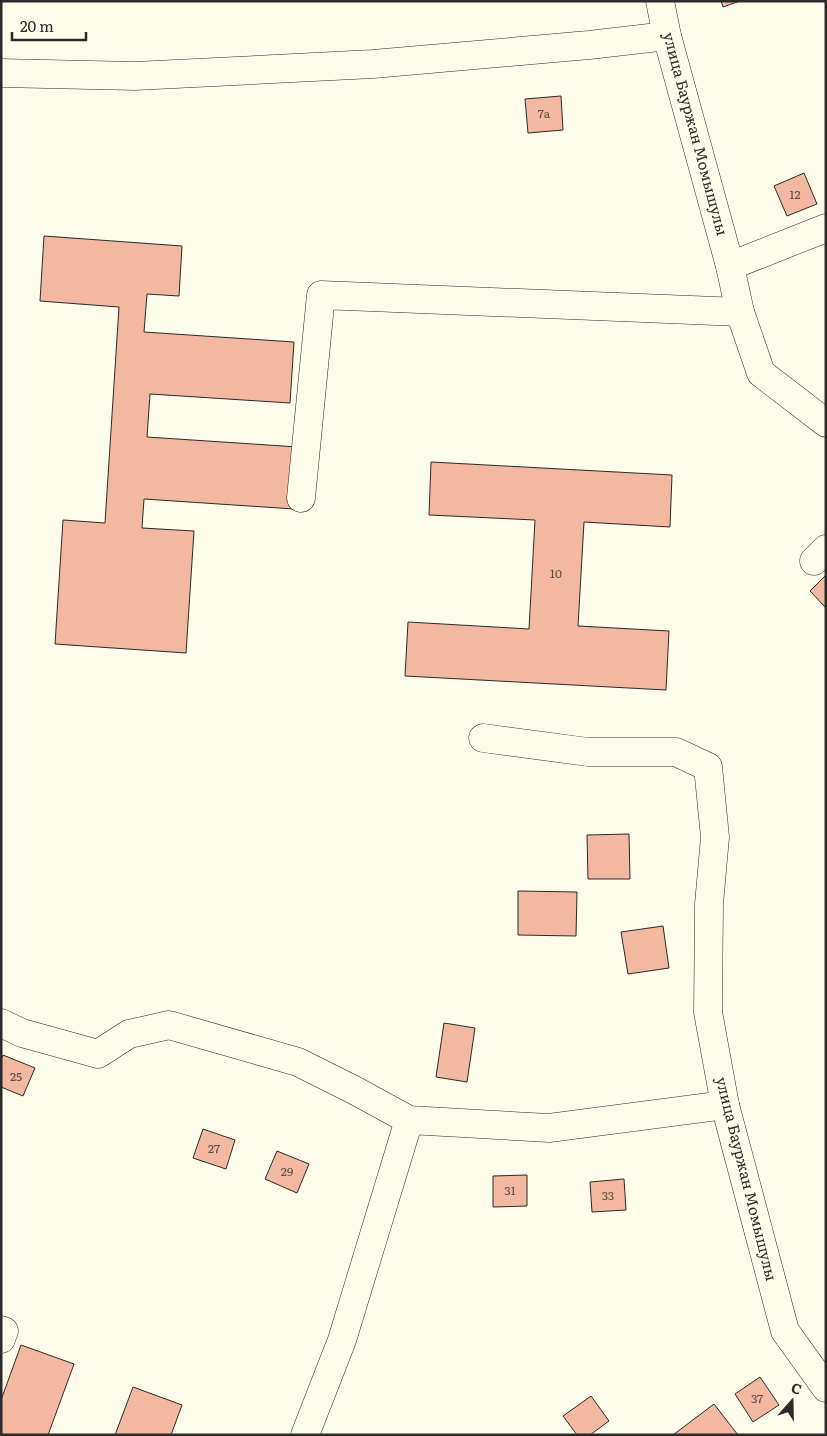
<svg xmlns="http://www.w3.org/2000/svg" width="827" height="1436" font-family="Literata,serif">
<style>
.building{fill:#f2b8a0;stroke:#2b2b2b}
.lines{fill:none;stroke-linecap:round;stroke-linejoin:round}
.minor-casing{stroke:#2b2b2b;stroke-width:29}
.minor{stroke:#fdfbea;stroke-width:28}
.labels{text-anchor:middle;stroke-width:4;stroke-linejoin:round;paint-order:stroke}
.number-label{font-size:12px;fill:#5d4e48}
.street-label{font-size:15px;fill:#2b2b2b;stroke:#fdfbea}
</style>
<rect width="100%" height="100%" fill="#fdfbea"/>
<g class="building">
<path d="M 721,1 L 740,1 L 723,7 Z"/>
<path d="M 561,96 L 563,130 L 528,133 L 525,99 Z"/>
<path d="M 804,173 L 817,204 L 787,216 L 774,186 Z"/>
<path d="M 44,236 L 182,246 L 179,296 L 147,294 L 144,332 L 294,342 L 290,403 L 150,394 L 147,437 L 298,447 L 294,509 L 144,499 L 142,528 L 194,531 L 186,653 L 55,644 L 63,520 L 105,523 L 119,307 L 40,301 Z"/>
<path d="M 431,462 L 672,475 L 670,527 L 584,522 L 578,626 L 669,631 L 666,690 L 405,676 L 408,622 L 529,629 L 535,520 L 429,515 Z"/>
<path d="M 826,575 L 826,608 L 810,591 Z"/>
<path d="M 629,834 L 630,879 L 588,879 L 587,835 Z"/>
<path d="M 518,891 L 577,892 L 576,936 L 518,935 Z"/>
<path d="M 663,926 L 669,968 L 628,974 L 621,932 Z"/>
<path d="M 444,1023 L 475,1028 L 467,1082 L 436,1077 Z"/>
<path d="M 3,1055 L 35,1068 L 23,1096 L 1,1087 L 1,1060 Z"/>
<path d="M 203,1129 L 235,1140 L 226,1169 L 193,1158 Z"/>
<path d="M 277,1151 L 309,1164 L 297,1193 L 265,1179 Z"/>
<path d="M 527,1175 L 527,1206 L 493,1207 L 493,1176 Z"/>
<path d="M 624,1179 L 626,1210 L 592,1212 L 590,1182 Z"/>
<path d="M 21,1345 L 74,1364 L 48,1435 L 1,1435 L 1,1400 Z"/>
<path d="M 760,1377 L 779,1405 L 753,1422 L 735,1394 Z"/>
<path d="M 133,1387 L 182,1405 L 171,1435 L 115,1435 Z"/>
<path d="M 591,1396 L 609,1421 L 590,1435 L 577,1435 L 563,1416 Z"/>
<path d="M 714,1404 L 738,1435 L 673,1435 Z"/>
</g>
<g class="lines">
<defs>
<g id="minor">
<path d="M 660,1 L 667,36 L 730,266 L 740,312 L 761,373 L 826,423"/>
<path d="M 1,73 L 135,76 L 373,64 L 589,45 L 667,36"/>
<path d="M 730,266 L 826,228"/>
<path d="M 301,498 L 321,295 L 740,312"/>
<path d="M 814,561 L 826,549"/>
<path d="M 483,738 L 588,752 L 676,752 L 708,767 L 715,837 L 709,904 L 708,1012 L 725,1105 L 785,1331 L 826,1388"/>
<path d="M 1,1023 L 22,1033 L 98,1054 L 129,1034 L 169,1025 L 298,1062 L 354,1090 L 409,1120 L 549,1128 L 725,1105"/>
<path d="M 1,1330 L 4,1331 L 1,1339"/>
<path d="M 305,1435 L 342,1340 L 409,1120"/>
</g>
</defs>
<use href="#minor" class="minor-casing"/>
<use href="#minor" class="minor"/>
</g>
<g class="labels">
<g class="number-label">
<text x="544" y="118">7а</text>
<text x="795" y="199">12</text>
<text x="556" y="578">10</text>
<text x="16" y="1081">25</text>
<text x="214" y="1153">27</text>
<text x="287" y="1176">29</text>
<text x="510" y="1195">31</text>
<text x="608" y="1200">33</text>
<text x="757" y="1403">37</text>
</g>
<g class="street-label">
<text transform="translate(695 134) rotate(75)" y="5">улица Бауржан Момышулы</text>
<text transform="translate(746 1179) rotate(76)" y="5">улица Бауржан Момышулы</text>
</g>
</g>
<rect width="827" height="1436" fill="none" stroke="#2b2b2b" stroke-width="5"/>
<g transform="translate(792 1401) rotate(20)" stroke="#fdfbea" stroke-width="4" paint-order="stroke">
<path d="M0-4L9 19L0 12L-9 19Z" fill="#2b2b2b"/>
<text y="-8" font-size="14" font-weight="bold" text-anchor="middle" fill="#2b2b2b">С</text>
</g>
<path d="M12 32v8h74v-8" fill="none" stroke="#2b2b2b" stroke-width="2.5"/>
<text x="20" y="32" font-size="15" fill="#2b2b2b" stroke="#fdfbea" stroke-width="4" paint-order="stroke">20 m</text>
</svg>
